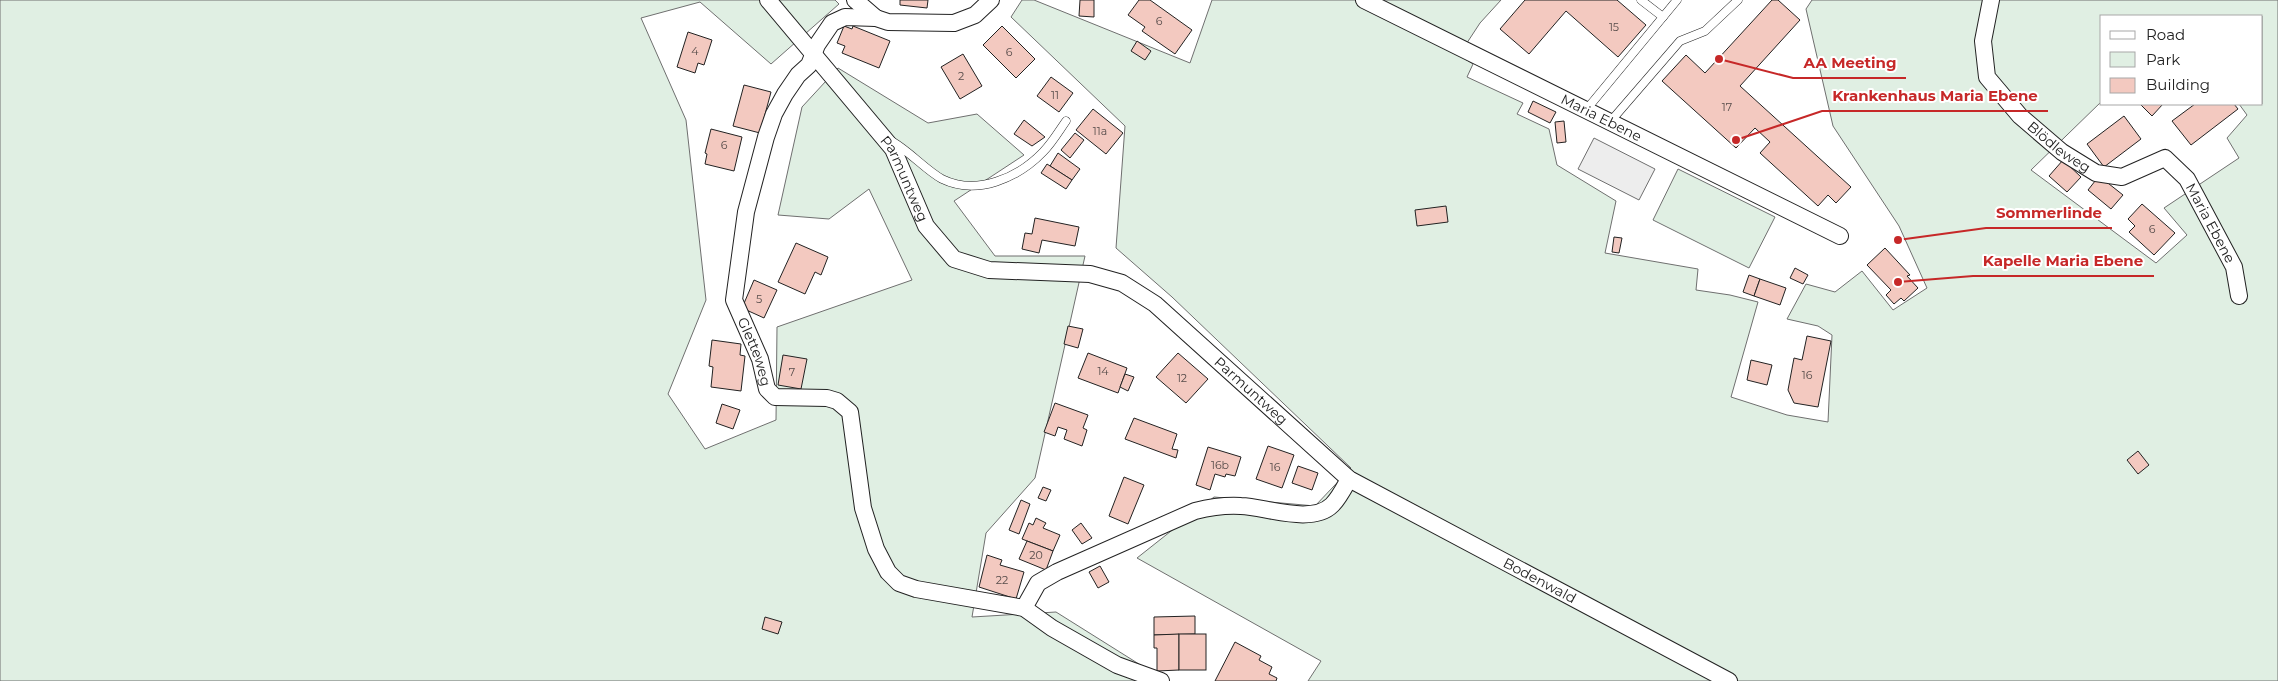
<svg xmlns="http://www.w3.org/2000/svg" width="2278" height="681" font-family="Montserrat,sans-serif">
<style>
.green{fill:#e0efe3;stroke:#6f6f6f;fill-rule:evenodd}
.parking{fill:#ededed;stroke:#6f6f6f}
.building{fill:#f3c9c0;stroke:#222}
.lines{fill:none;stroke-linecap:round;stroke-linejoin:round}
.service-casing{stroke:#222;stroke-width:9}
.minor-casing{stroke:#222;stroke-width:18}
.service{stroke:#fff;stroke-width:8}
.minor{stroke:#fff;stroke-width:16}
.labels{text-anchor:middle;stroke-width:4;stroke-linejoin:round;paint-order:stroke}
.number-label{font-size:11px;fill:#564c4a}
.street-label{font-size:14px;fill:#222;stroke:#fff}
.leader{fill:none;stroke:#c62828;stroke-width:2}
.callout-dot{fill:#c62828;stroke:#fff;stroke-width:2}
.callout-label{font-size:15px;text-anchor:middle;font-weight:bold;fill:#c62828;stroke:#fff;stroke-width:4;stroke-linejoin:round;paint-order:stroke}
</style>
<rect width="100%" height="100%" fill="#fff"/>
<g class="green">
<path d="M 0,0 L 835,0 L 839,4 L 771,64 L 700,2 L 641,18 L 686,120 L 706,300 L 668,394 L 705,449 L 776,420 L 777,327 L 912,280 L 869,189 L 829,219 L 778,215 L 802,107 L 838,68 L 928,123 L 977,114 L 1024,155 L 954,201 L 995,256 L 1085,256 L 1035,478 L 986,533 L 972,617 L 1056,612 L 1166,681 L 0,681 Z"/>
<path d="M 1022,0 L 1034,0 L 1190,63 L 1212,0 L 1501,0 L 1480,23 L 1459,55 L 1473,64 L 1467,77 L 1523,103 L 1517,114 L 1549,129 L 1557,165 L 1616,201 L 1605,253 L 1698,269 L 1696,290 L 1730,295 L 1758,302 L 1731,397 L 1787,415 L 1828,422 L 1832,335 L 1818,326 L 1787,319 L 1806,284 L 1835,292 L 1862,271 L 1893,310 L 1927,288 L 1899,226 L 1833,126 L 1806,9 L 1812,0 L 2278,0 L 2278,681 L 1308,681 L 1321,661 L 1137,558 L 1214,497 L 1315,506 L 1351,468 L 1172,297 L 1116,248 L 1125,126 L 1011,17 ZM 2102,16 L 2262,16 L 2262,104 L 2239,104 L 2247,115 L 2227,138 L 2239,158 L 2164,208 L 2187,235 L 2156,263 L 2031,170 L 2102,101 Z"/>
<path d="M 1678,169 L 1775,217 L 1749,268 L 1653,220 Z"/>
</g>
<path class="parking" d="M 1594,138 L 1655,169 L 1639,200 L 1578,169 Z"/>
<g class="building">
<path d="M 900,0 L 928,0 L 927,8 L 900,5 Z"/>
<path d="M 1080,0 L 1094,0 L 1094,17 L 1079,16 Z"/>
<path d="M 1139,0 L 1150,0 L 1192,30 L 1175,54 L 1142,31 L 1145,27 L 1128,15 Z"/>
<path d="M 1525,0 L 1617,0 L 1646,25 L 1618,57 L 1566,11 L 1529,54 L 1500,29 Z"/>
<path d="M 1772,0 L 1778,0 L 1800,20 L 1740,86 L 1851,187 L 1836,203 L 1828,195 L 1818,206 L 1760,153 L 1770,142 L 1755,128 L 1736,148 L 1662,81 L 1686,55 L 1705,73 Z"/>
<path d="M 844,26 L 852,29 L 853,26 L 890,41 L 879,68 L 842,53 L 845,46 L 837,43 Z"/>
<path d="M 1002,26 L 1035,59 L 1016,78 L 983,45 Z"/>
<path d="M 688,32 L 712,40 L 704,65 L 698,63 L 695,73 L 677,67 Z"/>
<path d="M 1137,41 L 1151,51 L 1145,60 L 1131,51 Z"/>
<path d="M 963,54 L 982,86 L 960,99 L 941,67 Z"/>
<path d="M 1051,77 L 1073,93 L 1059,112 L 1037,96 Z"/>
<path d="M 744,85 L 771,92 L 760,133 L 733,126 Z"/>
<path d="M 1533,101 L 1556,112 L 1550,123 L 1528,112 Z"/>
<path d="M 2140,104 L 2163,104 L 2152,116 Z"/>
<path d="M 2195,104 L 2234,104 L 2238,109 L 2191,145 L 2172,121 Z"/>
<path d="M 1093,109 L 1123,133 L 1106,154 L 1076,130 Z"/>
<path d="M 2124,116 L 2141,139 L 2104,167 L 2087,144 Z"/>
<path d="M 1024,120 L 1045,137 L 1032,146 L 1014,134 Z"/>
<path d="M 1564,121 L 1566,142 L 1557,143 L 1555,122 Z"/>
<path d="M 711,129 L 742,137 L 734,171 L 705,164 L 707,154 L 705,153 Z"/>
<path d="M 1075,133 L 1084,140 L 1070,158 L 1061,150 Z"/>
<path d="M 1058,153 L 1080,169 L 1072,180 L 1050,166 Z"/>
<path d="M 2063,160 L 2081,177 L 2067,192 L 2049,176 Z"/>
<path d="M 1047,164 L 1072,180 L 1066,189 L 1041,173 Z"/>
<path d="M 2099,176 L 2123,195 L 2111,209 L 2088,190 Z"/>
<path d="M 2142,204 L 2175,233 L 2154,255 L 2129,232 L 2135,226 L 2128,219 Z"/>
<path d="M 1446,206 L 1448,222 L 1417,226 L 1415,210 Z"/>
<path d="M 1035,218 L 1079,227 L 1075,246 L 1042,240 L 1039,253 L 1022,249 L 1025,233 L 1032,234 Z"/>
<path d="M 1614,237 L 1622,238 L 1619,253 L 1612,252 Z"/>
<path d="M 796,243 L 828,257 L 821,275 L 815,272 L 805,294 L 778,282 Z"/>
<path d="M 1885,248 L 1910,275 L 1907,276 L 1918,288 L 1904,301 L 1901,298 L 1894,304 L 1886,295 L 1891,290 L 1867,265 Z"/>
<path d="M 1795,268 L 1808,275 L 1803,284 L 1790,278 Z"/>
<path d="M 1749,275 L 1760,279 L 1754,296 L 1743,292 Z"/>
<path d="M 1760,279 L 1786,288 L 1780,305 L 1754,296 Z"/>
<path d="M 754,280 L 777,290 L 764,318 L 742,308 Z"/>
<path d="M 1068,326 L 1083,329 L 1078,348 L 1064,344 Z"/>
<path d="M 1807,336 L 1831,341 L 1818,407 L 1794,403 L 1788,390 L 1794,358 L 1802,360 Z"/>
<path d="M 712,340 L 741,344 L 740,355 L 745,356 L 741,391 L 711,387 L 713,367 L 709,366 Z"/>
<path d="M 1088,353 L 1127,368 L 1118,393 L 1078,378 Z"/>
<path d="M 1178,353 L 1208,379 L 1186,403 L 1156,377 Z"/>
<path d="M 783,355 L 807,359 L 801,389 L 778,385 Z"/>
<path d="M 1751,360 L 1772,365 L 1767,385 L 1747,380 Z"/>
<path d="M 1125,374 L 1134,377 L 1128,391 L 1120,387 Z"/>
<path d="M 1055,403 L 1088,415 L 1083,428 L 1087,430 L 1082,446 L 1064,439 L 1067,430 L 1058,427 L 1055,436 L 1044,432 Z"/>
<path d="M 722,404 L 740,410 L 733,429 L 716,423 Z"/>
<path d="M 1134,418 L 1177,434 L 1172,449 L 1178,450 L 1176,458 L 1125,439 Z"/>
<path d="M 1268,446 L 1294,455 L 1282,488 L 1256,479 Z"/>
<path d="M 1208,447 L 1241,457 L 1235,476 L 1226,474 L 1225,477 L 1215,474 L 1210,490 L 1196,485 Z"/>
<path d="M 2138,451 L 2149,465 L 2138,474 L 2127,460 Z"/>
<path d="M 1298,466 L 1318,473 L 1312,490 L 1292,483 Z"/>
<path d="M 1124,477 L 1144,485 L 1128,524 L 1109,516 Z"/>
<path d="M 1043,487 L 1051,490 L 1046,501 L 1038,498 Z"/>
<path d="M 1021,500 L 1030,504 L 1019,534 L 1009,530 Z"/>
<path d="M 1036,518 L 1046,523 L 1043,528 L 1060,535 L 1053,551 L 1022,539 L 1029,523 L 1033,525 Z"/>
<path d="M 1081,523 L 1092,538 L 1082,544 L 1072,530 Z"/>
<path d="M 1027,541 L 1053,551 L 1046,570 L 1019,559 Z"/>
<path d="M 987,555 L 1002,560 L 1000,565 L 1024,572 L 1016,599 L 979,587 Z"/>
<path d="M 1100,566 L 1109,582 L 1098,588 L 1089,572 Z"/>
<path d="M 1195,616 L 1195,634 L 1154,635 L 1154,617 Z"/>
<path d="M 765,617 L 782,622 L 778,634 L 762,629 Z"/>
<path d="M 1179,634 L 1179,670 L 1157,671 L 1157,648 L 1154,648 L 1154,635 Z"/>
<rect x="1179" y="634" width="27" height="36"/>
<path d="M 1235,642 L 1261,656 L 1259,660 L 1272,667 L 1269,674 L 1277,678 L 1276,681 L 1215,681 Z"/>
</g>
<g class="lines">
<defs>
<g id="service">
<path d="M 1641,0 L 1663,17"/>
<path d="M 1586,110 L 1677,0"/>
<path d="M 1610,122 L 1680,41 L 1705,31 L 1738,0"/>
<path d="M 893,142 C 910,152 927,171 942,179 C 977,196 1018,178 1043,152 C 1052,143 1059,131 1066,121"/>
</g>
<g id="minor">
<path id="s1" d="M 768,0 L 893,149 L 926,226 L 954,259 L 989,270 L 1090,274 L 1122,283 L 1155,304 L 1349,479 L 1729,681"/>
<path d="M 855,0 L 876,18"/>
<path id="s2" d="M 991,0 L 975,15 L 954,23 L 888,22 L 876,18 L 845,17 L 832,23 L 817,45 L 809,65 L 798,75 L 785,94 L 774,114 L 766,137 L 746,212 L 734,300 L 760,359 L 767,389 L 775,397 L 827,398 L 837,401 L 850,412 L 863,508 L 876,549 L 888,572 L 899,583 L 916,589 L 1024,608 L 1052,628 L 1117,665 L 1161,681"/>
<path id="s3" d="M 1364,0 L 1840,236"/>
<path id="s4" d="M 1991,0 L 1983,41 L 1987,77 L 2020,116 L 2062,152 L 2096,173 L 2122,177 L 2165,158 L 2187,179 L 2234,267 L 2239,296"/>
<path d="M 1024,608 L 1038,583 L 1057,572 L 1195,511 C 1211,507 1225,505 1241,506 C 1266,507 1312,525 1332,505 C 1339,498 1344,488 1349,479"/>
</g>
</defs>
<use href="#service" class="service-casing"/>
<use href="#minor" class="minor-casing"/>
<use href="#service" class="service"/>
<use href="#minor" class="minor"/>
</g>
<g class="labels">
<g class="number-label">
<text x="1159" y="25">6</text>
<text x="1614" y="31">15</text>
<text x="695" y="55">4</text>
<text x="1009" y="56">6</text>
<text x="961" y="80">2</text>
<text x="1055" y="99">11</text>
<text x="1727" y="111">17</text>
<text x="1100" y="135">11a</text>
<text x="724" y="149">6</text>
<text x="2152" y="233">6</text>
<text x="759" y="303">5</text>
<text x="1103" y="375">14</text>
<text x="792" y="376">7</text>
<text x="1807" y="379">16</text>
<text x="1182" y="382">12</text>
<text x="1220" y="469">16b</text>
<text x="1275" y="471">16</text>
<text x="1036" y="559">20</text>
<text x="1002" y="584">22</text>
</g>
<g class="street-label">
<text dy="5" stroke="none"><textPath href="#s3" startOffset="265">Maria Ebene</textPath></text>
<text dy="5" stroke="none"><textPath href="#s4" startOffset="179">Blödleweg</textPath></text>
<text dy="5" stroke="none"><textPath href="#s1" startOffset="226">Parmuntweg</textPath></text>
<text dy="5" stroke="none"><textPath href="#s4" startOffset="378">Maria Ebene</textPath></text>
<text dy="5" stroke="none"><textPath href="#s2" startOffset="524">Gletteweg</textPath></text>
<text dy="5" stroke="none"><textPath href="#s1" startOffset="661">Parmuntweg</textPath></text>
<text dy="5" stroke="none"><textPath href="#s1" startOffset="1009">Bodenwald</textPath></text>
</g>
</g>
<path class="leader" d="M1719 59L1793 78H1906M1736 140L1822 111H2048M1898 240L1986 228H2112M1898 282L1973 276H2154"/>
<g class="callout-dot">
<circle cx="1719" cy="59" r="5"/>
<circle cx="1736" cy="140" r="5"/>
<circle cx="1898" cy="240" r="5"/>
<circle cx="1898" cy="282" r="5"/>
</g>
<g class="callout-label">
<text x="1850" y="68">AA Meeting</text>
<text x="1935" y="101">Krankenhaus Maria Ebene</text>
<text x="2049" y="218">Sommerlinde</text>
<text x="2063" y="266">Kapelle Maria Ebene</text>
</g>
<rect x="2100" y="15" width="162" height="90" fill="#ffffff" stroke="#a7a7a7"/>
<rect x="2110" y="31" width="25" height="8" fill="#ffffff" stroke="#a7a7a7"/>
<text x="2146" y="40" font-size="15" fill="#222222">Road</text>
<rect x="2110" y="52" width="25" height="15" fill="#e0efe3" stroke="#a7a7a7"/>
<text x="2146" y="65" font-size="15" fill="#222222">Park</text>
<rect x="2110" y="78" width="25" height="15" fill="#f3c9c0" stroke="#a7a7a7"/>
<text x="2146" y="90" font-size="15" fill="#222222">Building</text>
</svg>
